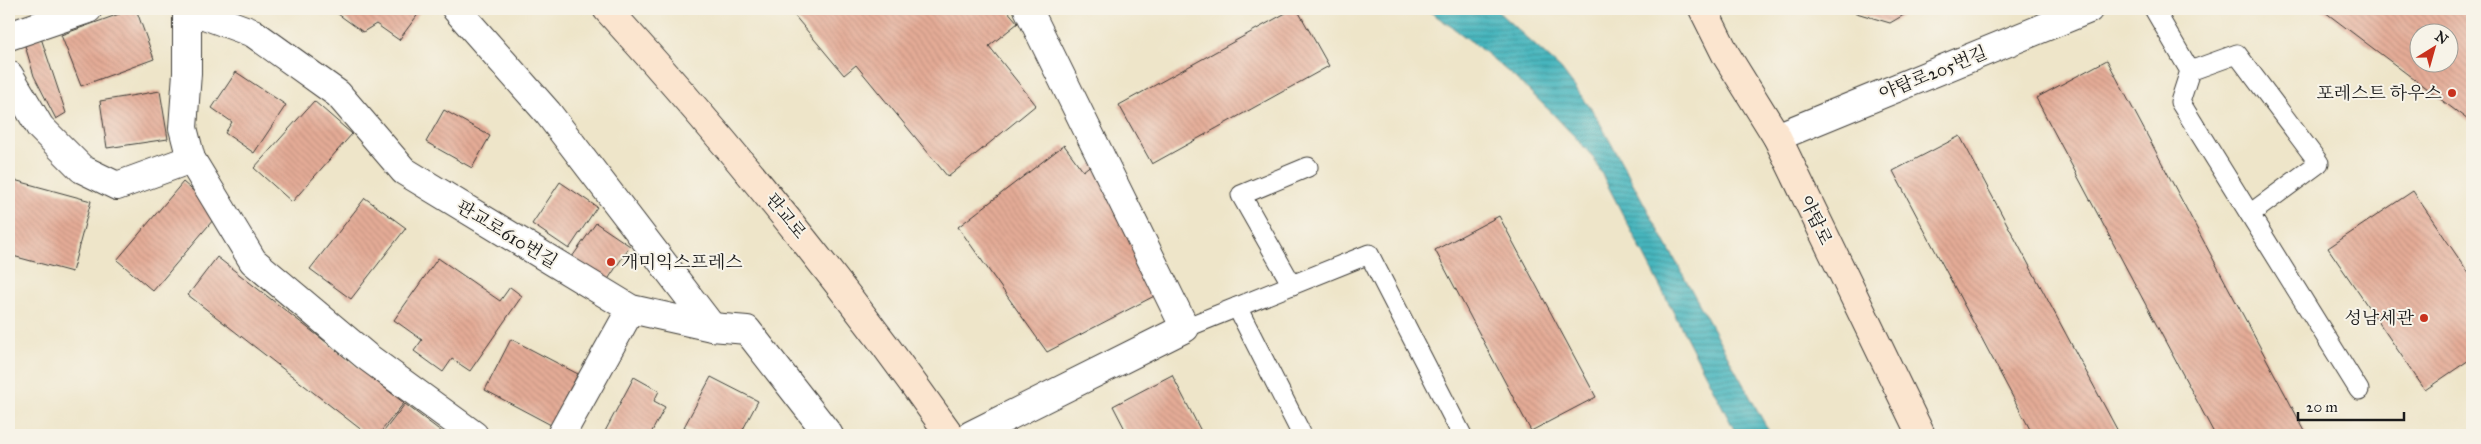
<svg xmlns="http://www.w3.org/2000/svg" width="2481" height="444" font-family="'IM FELL Great Primer','Noto Serif KR',serif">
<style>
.water{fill:url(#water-rules);stroke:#31686c}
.building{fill:url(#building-back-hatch);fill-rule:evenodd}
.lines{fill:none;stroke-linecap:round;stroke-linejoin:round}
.lane-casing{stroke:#3c3a36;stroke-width:21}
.street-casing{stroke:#3c3a36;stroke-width:30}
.secondary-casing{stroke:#3c3a36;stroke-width:30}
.lane{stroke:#fff;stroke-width:19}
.street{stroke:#fff;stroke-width:28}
.secondary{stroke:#fbe5cf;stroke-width:28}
.poi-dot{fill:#c8321e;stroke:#f7f3e8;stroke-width:2}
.labels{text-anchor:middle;stroke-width:4;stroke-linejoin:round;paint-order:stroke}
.street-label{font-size:18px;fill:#1c1c1c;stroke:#f7f3e8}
.poi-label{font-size:18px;fill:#1c1c1c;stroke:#f7f3e8;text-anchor:end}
</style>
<defs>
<pattern id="water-rules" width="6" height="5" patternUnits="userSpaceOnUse" patternTransform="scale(1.25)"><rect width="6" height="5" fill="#46b5bd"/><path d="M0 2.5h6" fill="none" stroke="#3a9299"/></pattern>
<pattern id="building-back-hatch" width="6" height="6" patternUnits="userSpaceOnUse" patternTransform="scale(1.25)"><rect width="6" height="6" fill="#e4ab96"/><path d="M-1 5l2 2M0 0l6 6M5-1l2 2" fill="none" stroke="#c39381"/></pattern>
</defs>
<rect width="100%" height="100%" fill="#f7f3e8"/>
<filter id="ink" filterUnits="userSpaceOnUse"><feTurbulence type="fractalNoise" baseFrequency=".02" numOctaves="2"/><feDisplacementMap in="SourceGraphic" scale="10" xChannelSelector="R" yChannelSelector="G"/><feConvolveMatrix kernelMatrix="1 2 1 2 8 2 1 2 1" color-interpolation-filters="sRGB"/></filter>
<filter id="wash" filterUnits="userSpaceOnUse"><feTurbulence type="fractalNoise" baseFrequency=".0096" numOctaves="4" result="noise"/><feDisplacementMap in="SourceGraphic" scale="20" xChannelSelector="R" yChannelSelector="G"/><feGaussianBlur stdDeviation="1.12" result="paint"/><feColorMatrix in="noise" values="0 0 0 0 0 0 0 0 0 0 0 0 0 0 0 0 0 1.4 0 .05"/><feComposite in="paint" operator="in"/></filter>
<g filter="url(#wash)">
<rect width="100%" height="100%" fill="#eee5c9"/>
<path class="water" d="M 1426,9 L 1495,9 L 1561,69 L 1595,114 L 1771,435 L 1737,435 L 1593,157 C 1543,100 1489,51 1426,9 Z"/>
<g id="blocks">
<g class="building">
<path d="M 133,9 L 136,9 L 154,59 L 81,86 L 61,35 Z"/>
<path d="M 331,9 L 422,9 L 399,40 L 376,24 L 363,32 Z"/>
<path d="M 789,9 L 1006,9 L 1018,23 L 989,46 L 1036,105 L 948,177 L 856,65 L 844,75 Z"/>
<path d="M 1293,9 L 1297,9 L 1329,66 L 1152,164 L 1119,105 Z"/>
<path d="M 1843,9 L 1914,9 L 1890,23 Z"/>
<path d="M 2321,9 L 2472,9 L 2472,123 ZM 2418,32 L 2448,32 L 2448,62 L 2418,62 Z"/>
<path d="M 41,38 L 66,113 L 56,119 L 34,76 L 23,39 Z"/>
<path d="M 2107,60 L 2307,435 L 2215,435 L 2036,98 Z"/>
<path d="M 236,72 L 286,105 L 254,153 L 225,133 L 232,122 L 212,108 Z"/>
<path d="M 160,91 L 168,139 L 107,148 L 100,101 Z"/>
<path d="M 314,101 L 352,134 L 292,202 L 254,168 Z"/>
<path d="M 444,110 L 490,136 L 472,168 L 426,142 Z"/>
<path d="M 1960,136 L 2120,435 L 2033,435 L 1893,171 Z"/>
<path d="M 1064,145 L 1083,171 L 1097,160 L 1160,293 L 1047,352 L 958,227 Z"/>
<path d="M 14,180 L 91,201 L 72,272 L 9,255 L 9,199 Z"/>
<path d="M 183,182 L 219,213 L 153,291 L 117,260 Z"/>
<path d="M 560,182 L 597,207 L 569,249 L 532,224 Z"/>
<path d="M 2413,191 L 2472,278 L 2472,358 L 2425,390 L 2328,248 Z"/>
<path d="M 365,198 L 406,228 L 351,299 L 310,269 Z"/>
<path d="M 1499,216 L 1596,397 L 1531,431 L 1435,250 Z"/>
<path d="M 596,223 L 630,246 L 607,281 L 572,257 Z"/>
<path d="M 217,257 L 404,403 L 378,435 L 368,435 L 188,295 Z"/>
<path d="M 438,258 L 500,301 L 510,287 L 522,296 L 470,371 L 452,359 L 443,372 L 414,351 L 422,340 L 394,320 Z"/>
<path d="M 511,339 L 578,374 L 551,425 L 485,390 Z"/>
<path d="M 1172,375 L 1203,435 L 1128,435 L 1113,406 Z"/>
<path d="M 634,377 L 659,391 L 654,401 L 665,407 L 650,435 L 603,435 Z"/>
<path d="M 711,377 L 758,401 L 740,435 L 700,435 L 684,427 Z"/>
<path d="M 405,404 L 446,435 L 381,435 Z"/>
</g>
</g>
</g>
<g filter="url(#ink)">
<use href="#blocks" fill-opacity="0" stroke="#3c3a36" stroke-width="1"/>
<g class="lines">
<defs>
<g id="lane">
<path d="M 2154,9 L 2190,71 L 2180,102 L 2359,390"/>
<path d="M 2190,71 L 2237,54 L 2319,163 L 2250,214"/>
<path d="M 1292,285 L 1241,195 L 1308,167"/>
<path d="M 1237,307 L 1302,435"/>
<path d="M 1185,328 L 1369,254 L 1462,435"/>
</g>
<g id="street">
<path d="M 187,9 L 187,73 L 183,128 L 191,159 L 253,261 L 366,356 L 474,435"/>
<path d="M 188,9 L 253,33 L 338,94 L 404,171 L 631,309 L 712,327 L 747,330 L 829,435"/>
<path d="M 456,9 L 548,113 L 712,327"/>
<path d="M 9,36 L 88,9"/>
<path d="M 9,75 L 40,127 L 82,169 L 117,186 L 191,159"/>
<path d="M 1777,137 L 2089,9"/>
<path d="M 561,435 L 631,309"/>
<path d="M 971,435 L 1185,328 L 1028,9"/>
</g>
<g id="secondary">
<path d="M 607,9 C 730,144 845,286 950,435"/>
<path d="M 1703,9 L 1726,55 L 1777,137 L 1921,435"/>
</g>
</defs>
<use href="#lane" class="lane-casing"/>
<use href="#street" class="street-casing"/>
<use href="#secondary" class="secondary-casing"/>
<use href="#lane" class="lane"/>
<use href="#street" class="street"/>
<use href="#secondary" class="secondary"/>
</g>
</g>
<g class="poi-dot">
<circle cx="2452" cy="93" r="5"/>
<circle cx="611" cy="262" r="5"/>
<circle cx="2424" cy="318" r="5"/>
</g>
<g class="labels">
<g class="street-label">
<text transform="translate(1933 73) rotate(-22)" y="6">야탑로205번길</text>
<text transform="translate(786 216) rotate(51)" y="6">판교로</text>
<text transform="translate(1816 220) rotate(65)" y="6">야탑로</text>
<text transform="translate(507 234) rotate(31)" y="6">판교로610번길</text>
</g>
<g class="poi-label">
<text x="2442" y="99">포레스트 하우스</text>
<text x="621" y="268" text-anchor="start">개미익스프레스</text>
<text x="2414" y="324">성남세관</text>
</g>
</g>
<rect width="2481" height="444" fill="none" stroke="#f7f3e8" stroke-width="30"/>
<g transform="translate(2434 48) rotate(37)"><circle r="24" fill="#f7f3e8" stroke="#9f9d96"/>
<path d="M0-4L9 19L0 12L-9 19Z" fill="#c8321e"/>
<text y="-8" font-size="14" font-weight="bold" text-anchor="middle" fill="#1c1c1c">N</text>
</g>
<path d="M2298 412v8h106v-8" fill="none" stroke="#1c1c1c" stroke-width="2.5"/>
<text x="2306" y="412" font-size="15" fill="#1c1c1c" stroke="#f7f3e8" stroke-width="4" paint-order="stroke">20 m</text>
</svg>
